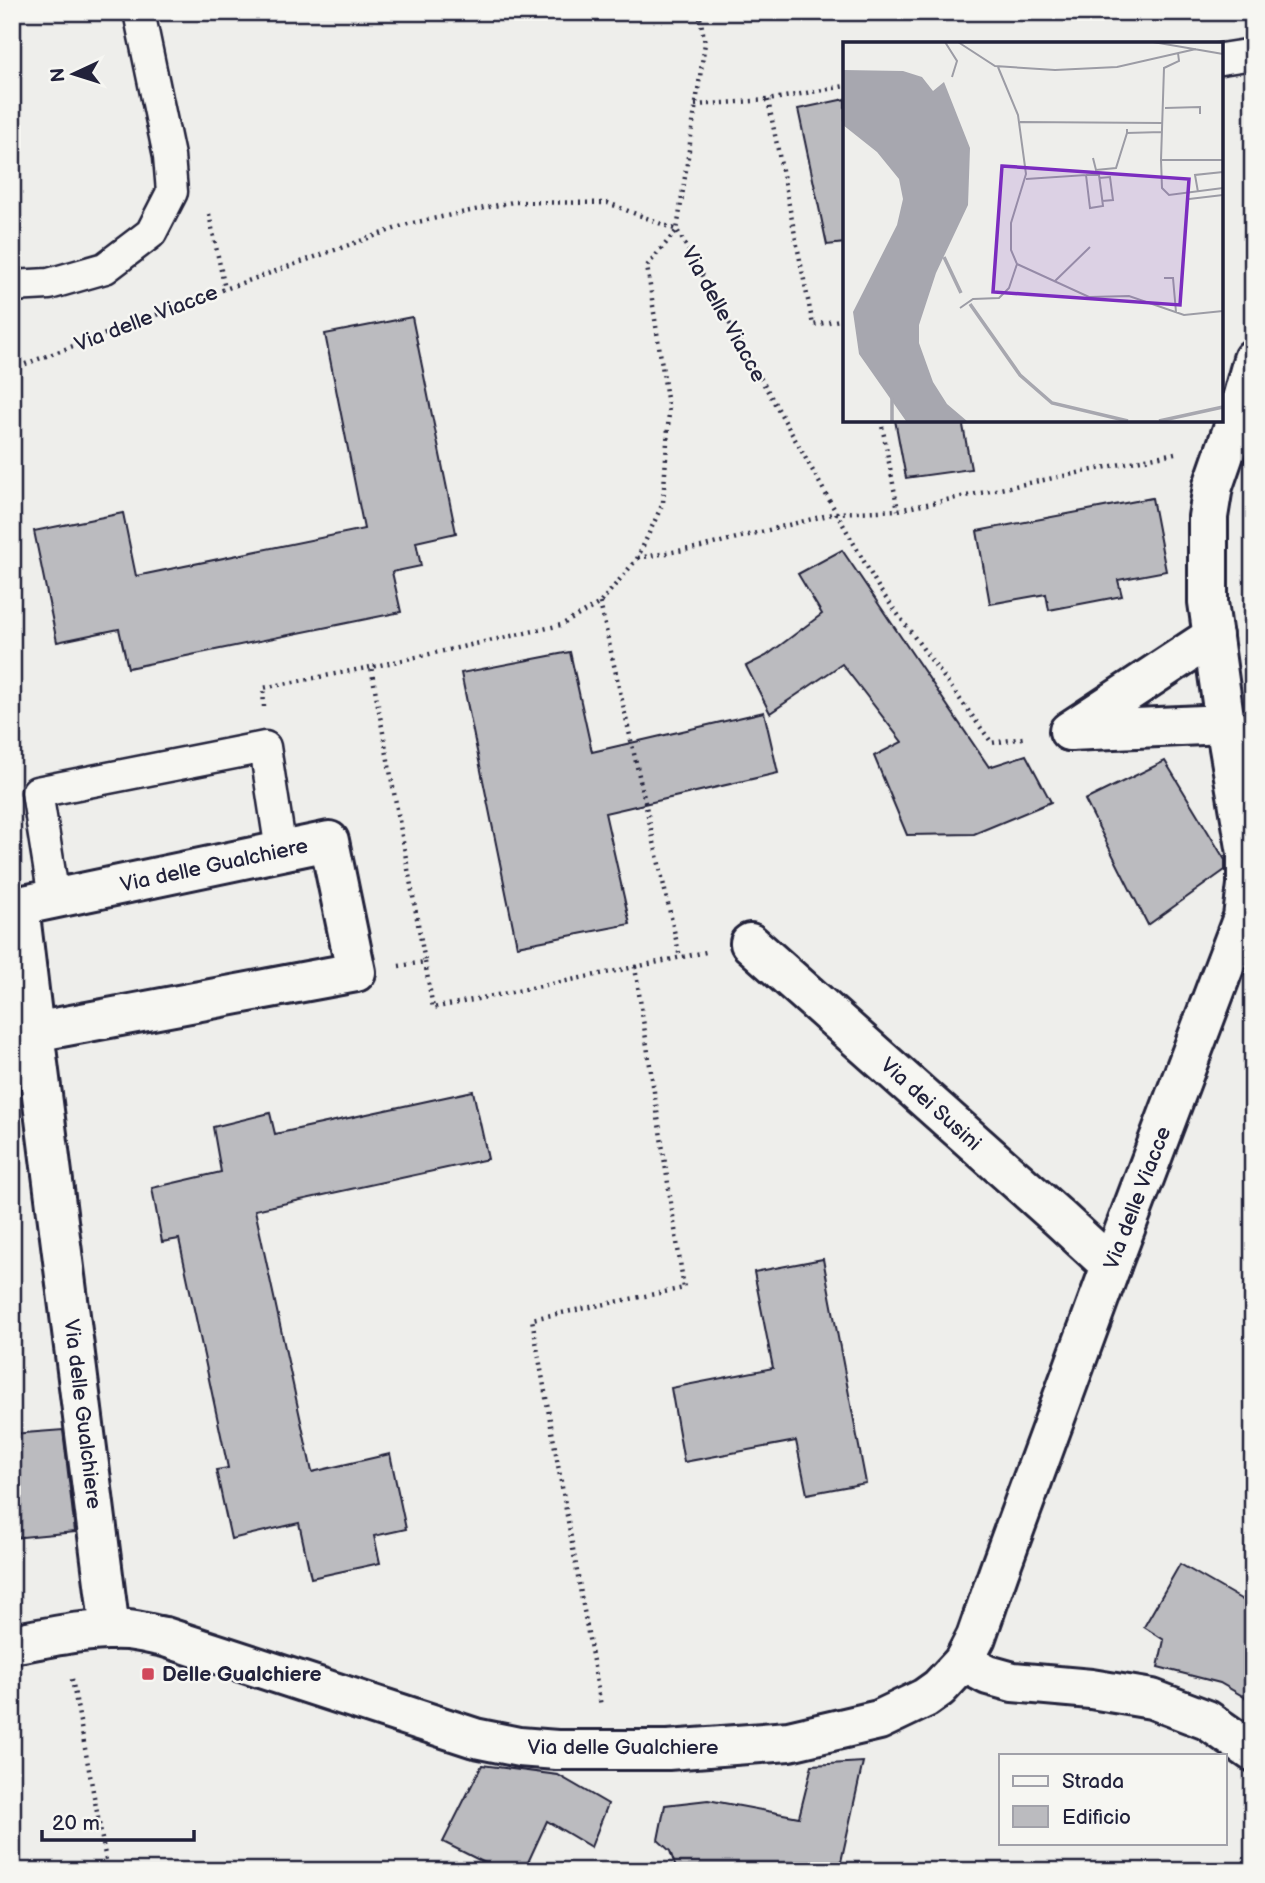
<svg xmlns="http://www.w3.org/2000/svg" width="1265" height="1883" font-family="'Balsamiq Sans',sans-serif">
<style>
.building{fill:#bbbbbf;stroke:#22223b;stroke-width:2}
.lines{fill:none;stroke-linecap:round;stroke-linejoin:round}
.service-casing{stroke:#22223b;stroke-width:35}
.minor-casing{stroke:#22223b;stroke-width:44}
.path{stroke:#22223b;stroke-width:4.5;stroke-dasharray:2 5;stroke-linecap:butt}
.service{stroke:#f6f6f2;stroke-width:30}
.minor{stroke:#f6f6f2;stroke-width:38}
.poi-dot{fill:#d1495b;stroke:#f6f6f2;stroke-width:2.5}
.labels{text-anchor:middle;stroke-width:5;stroke-linejoin:round;paint-order:stroke}
.street-label{font-size:21px;fill:#22223b;stroke:#f6f6f2}
.poi-label{font-size:21px;font-weight:bold;fill:#22223b;stroke:#f6f6f2;text-anchor:start}
.inset-river{fill:none;stroke:#a7a7af;stroke-width:3.5}
.inset-road{fill:none;stroke:#9c9ca5;stroke-width:2}
.view{fill:#7b2cbf;fill-opacity:0.15;stroke:#7b2cbf;stroke-width:3.5}
.inset-edge{fill:none;stroke:#22223b;stroke-width:3.5}
</style>
<rect width="100%" height="100%" fill="#eeeeeb"/>
<filter id="ink" filterUnits="userSpaceOnUse"><feTurbulence type="fractalNoise" baseFrequency=".0143" numOctaves="2"/><feDisplacementMap in="SourceGraphic" scale="14" xChannelSelector="R" yChannelSelector="G"/><feConvolveMatrix kernelMatrix="1 2 1 2 8 2 1 2 1" color-interpolation-filters="sRGB"/></filter>
<g filter="url(#ink)">
<g class="building">
<path d="M 845,99 L 845,243 L 827,245 L 798,109 Z"/>
<path d="M 412,317 L 456,533 L 416,542 L 421,566 L 392,572 L 401,612 L 128,668 L 119,629 L 57,642 L 34,531 L 123,513 L 136,576 L 364,529 L 325,334 Z"/>
<path d="M 895,420 L 962,420 L 971,469 L 906,478 Z"/>
<path d="M 1152,498 L 1166,571 L 1118,580 L 1122,596 L 1049,610 L 1046,594 L 990,604 L 977,531 Z"/>
<path d="M 842,550 L 989,767 L 1026,755 L 1051,802 L 974,834 L 907,835 L 874,756 L 902,742 L 842,664 L 770,713 L 746,666 L 766,656 L 822,614 L 798,574 Z"/>
<path d="M 570,652 L 592,752 L 764,712 L 778,773 L 605,813 L 630,924 L 517,946 L 461,673 Z"/>
<path d="M 1165,761 L 1225,860 L 1225,870 L 1148,925 L 1085,800 Z"/>
<path d="M 473,1091 L 488,1159 L 255,1210 L 312,1472 L 390,1454 L 406,1529 L 374,1536 L 380,1563 L 311,1578 L 299,1523 L 231,1539 L 216,1470 L 228,1468 L 179,1239 L 162,1242 L 152,1188 L 221,1172 L 213,1127 L 270,1113 L 275,1134 Z"/>
<path d="M 823,1259 L 866,1483 L 807,1494 L 796,1441 L 684,1462 L 671,1388 L 773,1368 L 754,1272 Z"/>
<path d="M 63,1430 L 75,1532 L 12,1538 L 12,1434 Z"/>
<path d="M 1180,1564 L 1253,1606 L 1253,1702 L 1220,1683 L 1158,1667 L 1164,1640 L 1144,1627 Z"/>
<path d="M 863,1762 L 839,1871 L 677,1871 L 670,1851 L 658,1840 L 665,1805 L 708,1800 L 799,1817 L 812,1765 Z"/>
<path d="M 482,1765 L 558,1775 L 608,1804 L 591,1847 L 547,1821 L 524,1871 L 501,1871 L 443,1842 Z"/>
</g>
<g class="lines">
<defs>
<g id="service">
<path d="M 1221,59 L 1253,54"/>
<path d="M 12,286 L 49,284 L 105,268 L 151,233 L 172,192 L 169,156 L 139,12"/>
<path d="M 54,898 L 37,792 L 265,747 L 281,851"/>
</g>
<g id="minor">
<path d="M 1069,731 L 1213,636"/>
<path d="M 1070,731 L 1225,724"/>
<path d="M 750,943 L 1059,1218 L 1111,1266"/>
<path d="M 34,1032 L 19,906 L 329,841 L 356,972 L 34,1032 L 110,1630"/>
<path d="M 12,1644 C 50,1637 89,1628 127,1630 C 140,1631 153,1635 165,1637 L 475,1738 L 519,1747 L 557,1750 L 668,1750 L 789,1741 L 879,1720 L 925,1698 L 939,1688 L 952,1674 L 963,1662 L 976,1637 L 999,1571 L 1111,1266 L 1243,917 L 1247,885 L 1247,853 L 1225,724 L 1208,602 L 1208,517 L 1213,486 L 1237,417 L 1253,359"/>
<path d="M 963,1662 L 988,1675 L 1013,1682 L 1091,1689 L 1152,1699 L 1207,1720 L 1253,1752"/>
</g>
</defs>
<use href="#service" class="service-casing"/>
<use href="#minor" class="minor-casing"/>
<g class="path">
<path d="M 768,100 L 813,325 L 845,319"/>
<path d="M 695,105 L 768,100 L 845,86"/>
<path d="M 209,214 L 225,289"/>
<path d="M 12,369 L 225,289 L 408,224 L 513,202 L 608,203 L 677,230 L 880,590 L 992,743 L 1023,738"/>
<path d="M 881,420 L 898,510"/>
<path d="M 638,558 L 701,547 L 836,513 L 898,510 L 1175,453"/>
<path d="M 600,603 L 680,957"/>
<path d="M 264,707 L 263,688 L 371,667"/>
<path d="M 425,962 L 433,1008 L 635,967 L 684,1288 L 532,1319 L 601,1706"/>
<path d="M 399,966 L 425,962 L 371,667 L 561,625 L 600,603 L 637,559 L 663,503 L 669,412 L 647,266 L 677,230 L 705,43 L 699,12"/>
<path d="M 635,967 L 706,952"/>
<path d="M 72,1679 L 108,1871"/>
</g>
<use href="#service" class="service"/>
<use href="#minor" class="minor"/>
</g>
</g>
<rect class="poi-dot" x="141" y="1667" width="14" height="14" rx="3.5"/>
<g class="labels">
<g class="street-label">
<text transform="translate(724 314) rotate(61)" y="7">Via delle Viacce</text>
<text transform="translate(146 318) rotate(-21)" y="7">Via delle Viacce</text>
<text transform="translate(214 865) rotate(-12)" y="7">Via delle Gualchiere</text>
<text transform="translate(931 1104) rotate(42)" y="7">Via dei Susini</text>
<text transform="translate(1137 1198) rotate(-69)" y="7">Via delle Viacce</text>
<text transform="translate(83 1414) rotate(83)" y="7">Via delle Gualchiere</text>
<text x="623" y="1754">Via delle Gualchiere</text>
</g>
<g class="poi-label">
<text x="162" y="1681">Delle Gualchiere</text>
</g>
</g>
<g transform="translate(843 42)">
<rect width="380" height="380" fill="#eeeeeb"/>
<path d="M 0,28 L 60,29 L 79,35 L 90,49 L 101,40 L 127,106 L 125,163 L 93,231 L 76,283 L 76,301 L 90,340 L 104,362 L 124,379 L 63,379 L 16,312 L 10,270 L 54,183 L 60,157 L 56,137 L 34,110 L 0,83 Z" fill="#a7a7af"/>
<path class="inset-river" d="M 101,215 L 118,251M 127,262 L 177,333 L 209,361 L 285,379M 49,356 L 49,379M 316,379 L 380,365"/>
<path class="inset-road" d="M 102,0 L 114,19 L 109,35M 115,0 L 152,24 L 212,28 L 274,25 L 353,7M 310,0 L 380,12M 335,11 L 336,19 L 321,26 L 318,118 L 380,118M 155,25 L 175,73 L 183,132 L 168,181 L 168,208 L 174,222M 322,66 L 357,65 L 357,72M 177,80 L 320,81M 284,87 L 284,91 L 319,90M 250,116 L 253,128 L 273,126 L 284,91M 318,118 L 319,146 L 326,153 L 380,146M 256,136 L 267,135 L 270,158 L 259,159M 183,137 L 243,133 L 247,166 L 260,164 L 256,133 L 243,133M 355,150 L 352,133 L 380,130M 346,157 L 380,153M 174,222 L 246,255 L 286,254 L 341,273 L 380,269M 321,236 L 330,236 L 333,270M 212,239 L 247,205M 117,266 L 130,257 L 156,256 L 166,246 L 174,222"/>
<path class="view" d="M 159,124 L 346,137 L 337,263 L 150,250 Z"/>
<rect width="380" height="380" class="inset-edge"/>
</g>
<rect width="1265" height="1883" fill="none" stroke="#f6f6f2" stroke-width="42"/>
<rect x="21" y="21" width="1223" height="1841" fill="none" stroke="#22223b" stroke-width="2.5" filter="url(#ink)"/>
<rect x="999" y="1754" width="228" height="91" fill="#f6f6f2" stroke="#a1a1a9" stroke-width="2"/>
<rect x="1013" y="1776" width="35" height="10" fill="#f6f6f2" stroke="#a1a1a9" stroke-width="2"/>
<text x="1062" y="1788" font-size="21" fill="#22223b">Strada</text>
<rect x="1013" y="1806" width="35" height="21" fill="#bbbbbf" stroke="#a1a1a9" stroke-width="2"/>
<text x="1062" y="1824" font-size="21" fill="#22223b">Edificio</text>
<g transform="translate(74 74) rotate(266)" stroke="#f6f6f2" stroke-width="5" paint-order="stroke">
<path d="M0-5L12 26L0 18L-12 26Z" fill="#22223b"/>
<text y="-10" font-size="19" font-weight="bold" text-anchor="middle" fill="#22223b">N</text>
</g>
<path d="M42 1830v10h152v-10" fill="none" stroke="#22223b" stroke-width="3.5"/>
<text x="52" y="1830" font-size="21" fill="#22223b" stroke="#f6f6f2" stroke-width="5" paint-order="stroke">20 m</text>
</svg>
